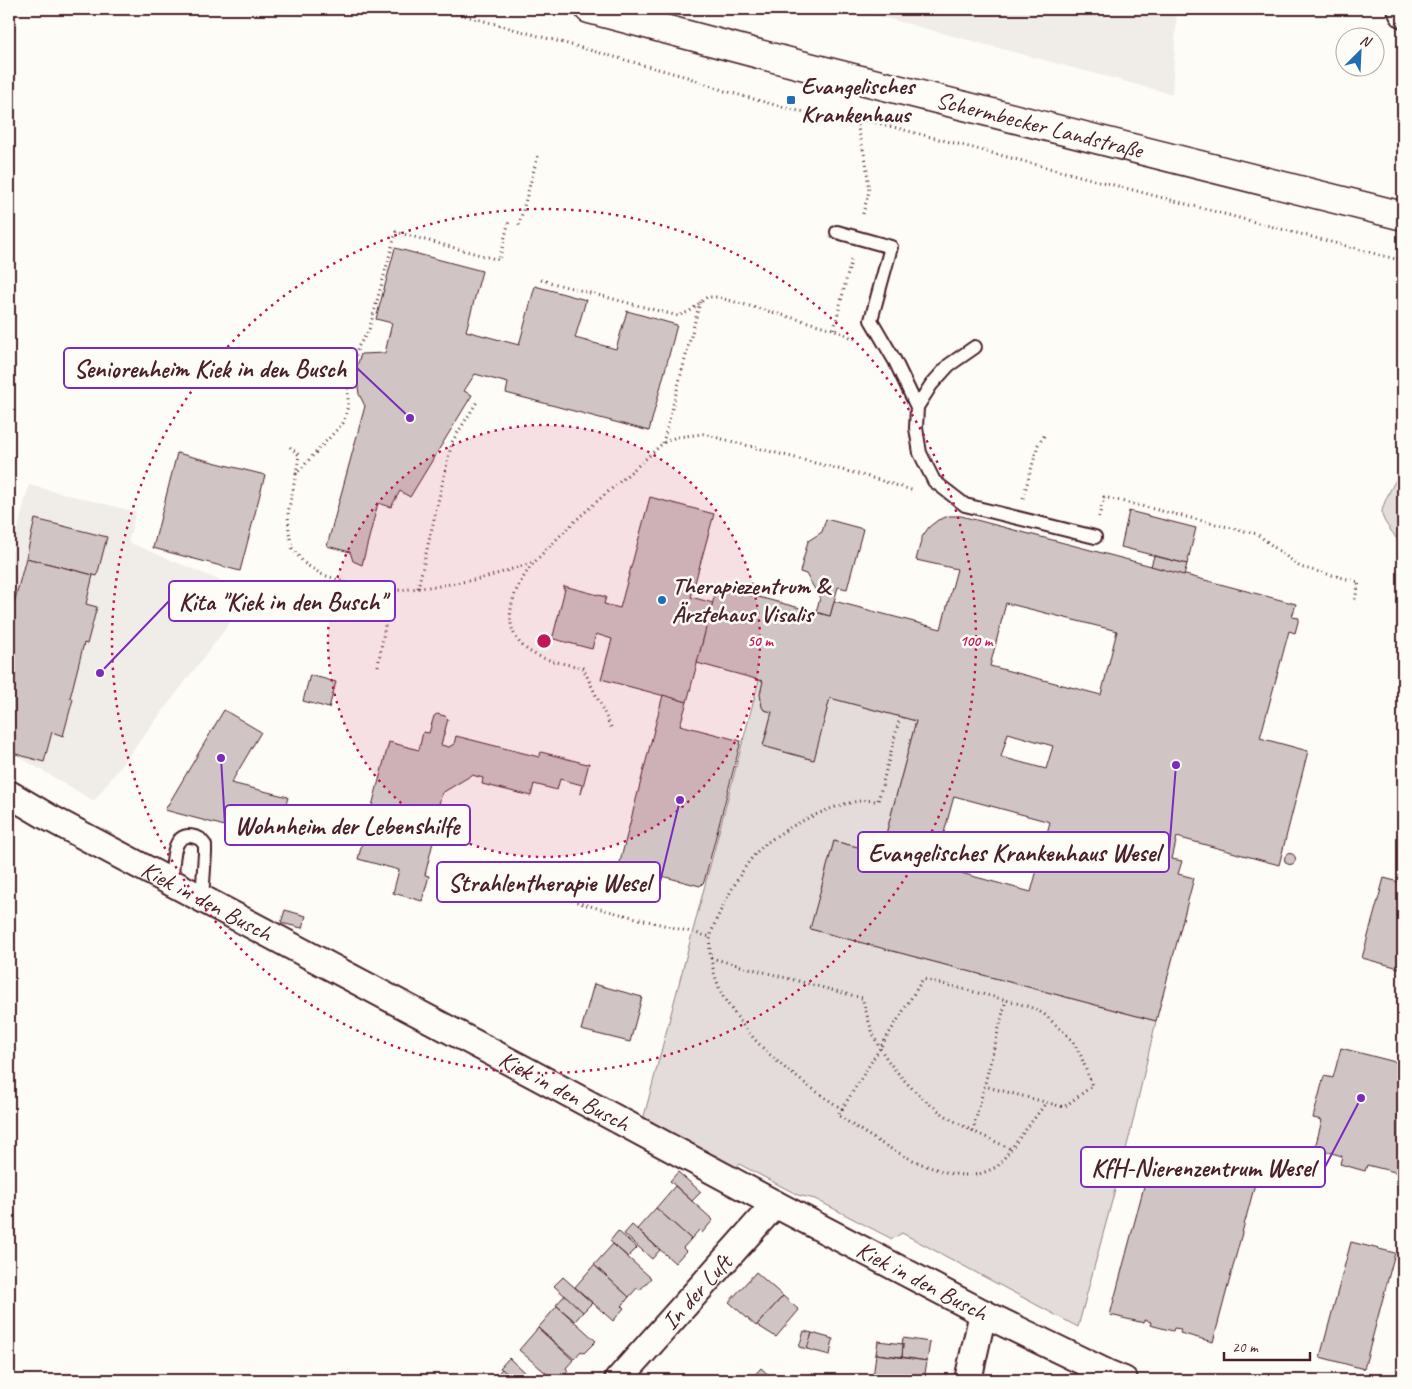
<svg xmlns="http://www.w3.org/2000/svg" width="1412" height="1389" font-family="Caveat,sans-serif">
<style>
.built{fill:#f0ece8}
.green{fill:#e3dcda;stroke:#967e82}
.building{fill:#d0c5c4;stroke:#4a1f2b;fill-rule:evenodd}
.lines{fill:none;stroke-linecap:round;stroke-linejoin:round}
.service-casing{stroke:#4a1f2b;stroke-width:16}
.minor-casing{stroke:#4a1f2b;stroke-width:30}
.primary-casing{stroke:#4a1f2b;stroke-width:31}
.path{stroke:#4a1f2b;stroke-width:3;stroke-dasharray:1 4;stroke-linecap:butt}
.service{stroke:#fdfcf7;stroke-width:12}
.minor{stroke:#fdfcf7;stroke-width:26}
.primary{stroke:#fdfcf7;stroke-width:28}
.ring{fill:none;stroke:#c2185b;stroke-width:2.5;stroke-dasharray:2.5 5}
.poi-dot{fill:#1f6fb2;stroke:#fdfcf7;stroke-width:2}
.labels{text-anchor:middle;stroke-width:5;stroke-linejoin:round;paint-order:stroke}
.poi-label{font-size:24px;font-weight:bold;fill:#4a1f2b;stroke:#fdfcf7;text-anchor:start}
.street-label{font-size:24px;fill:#4a1f2b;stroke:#fdfcf7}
.centre{fill:#c2185b;stroke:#fdfcf7;stroke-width:2.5}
.ring-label{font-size:15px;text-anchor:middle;font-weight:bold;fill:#c2185b;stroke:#fdfcf7;stroke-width:5;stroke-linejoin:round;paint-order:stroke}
.leader{fill:none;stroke:#7b2cbf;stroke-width:2}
.callout-dot{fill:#7b2cbf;stroke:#fdfcf7;stroke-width:2}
.callout{fill:#fdfcf7;stroke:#7b2cbf;stroke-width:2}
.callout-label{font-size:25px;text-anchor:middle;font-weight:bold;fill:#4a1f2b}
</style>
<rect width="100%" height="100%" fill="#fdfcf7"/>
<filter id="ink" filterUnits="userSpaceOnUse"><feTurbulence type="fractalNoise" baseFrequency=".02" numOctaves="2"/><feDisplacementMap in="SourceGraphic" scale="10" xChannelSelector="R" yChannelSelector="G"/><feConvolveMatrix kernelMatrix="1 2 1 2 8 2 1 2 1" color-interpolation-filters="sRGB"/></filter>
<g filter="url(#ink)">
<g class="built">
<path d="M 852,9 L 1177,9 L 1172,94 Z"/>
<path d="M 29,485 L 136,512 L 128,542 L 252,594 L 94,801 L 14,754 L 9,752 L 9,564 Z"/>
</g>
<g class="green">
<path d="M 1403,470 L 1403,529 L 1396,538 C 1392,531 1383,522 1382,514 C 1381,505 1397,476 1403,470 Z"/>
<path d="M 759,680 L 763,681 C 761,691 759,700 764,710 L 772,712 L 763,746 L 813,760 L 830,698 L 916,721 L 881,853 L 834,841 L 811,929 L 1156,1021 L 1130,1134 L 1078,1327 L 902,1233 L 892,1239 L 815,1199 L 798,1195 L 739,1164 L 736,1170 L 643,1120 Z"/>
</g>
<g class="building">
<path d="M 395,248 L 482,271 L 466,331 L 519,345 L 535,286 L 586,300 L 575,338 L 616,349 L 627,311 L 677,325 L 649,431 L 506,393 L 508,383 L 475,374 L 464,391 L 472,395 L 410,497 L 400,491 L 391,507 L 378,503 L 362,565 L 353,561 L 350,552 L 327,546 L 365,406 L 359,394 L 357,380 L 357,366 L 361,354 L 385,353 L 392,323 L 376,319 Z"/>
<path d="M 177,453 L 265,475 L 240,571 L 153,548 Z"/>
<path d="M 650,497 L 714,514 L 691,597 L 713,603 L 687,702 L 601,679 L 612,639 L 596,634 L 592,649 L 550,638 L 551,636 L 553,636 L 565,589 L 563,589 L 564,586 L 606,597 L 604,604 L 620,608 Z"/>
<path d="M 1129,511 L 1196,528 L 1187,564 L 1121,547 Z"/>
<path d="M 949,516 L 961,516 L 1296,604 L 1292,617 L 1299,618 L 1295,633 L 1289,631 L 1260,738 L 1308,751 L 1279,865 L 1177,837 L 1172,859 L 1182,861 L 1178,874 L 1194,878 L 1156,1021 L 810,929 L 834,841 L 881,853 L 916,721 L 830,698 L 814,760 L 763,746 L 772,712 L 764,710 L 762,707 L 760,694 L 763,681 L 697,663 L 717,586 L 830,616 L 834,601 L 941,629 L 957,569 L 916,560 L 922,537 L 929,527 L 938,520 ZM 1006,603 L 1117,631 L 1101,695 L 990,666 ZM 1008,733 L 1053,746 L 1046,769 L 1001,757 ZM 954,796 L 1050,822 L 1031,892 L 935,866 Z"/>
<path d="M 35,519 L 107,537 L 97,576 L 26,558 Z"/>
<path d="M 826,519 L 863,529 L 847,589 L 838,587 L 830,616 L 816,612 L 820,598 L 806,574 L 800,572 L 808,541 L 822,532 Z"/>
<path d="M 1154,556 L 1187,564 L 1184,575 L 1151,566 Z"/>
<path d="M 26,558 L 93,575 L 86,604 L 97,607 L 87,644 L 84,643 L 70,698 L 73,699 L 63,736 L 52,732 L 44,762 L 9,752 L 9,622 Z"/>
<path d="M 310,675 L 336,682 L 329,708 L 303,701 Z"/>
<path d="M 663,695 L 687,702 L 680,725 L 741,741 L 704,882 L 700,886 L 623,866 L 620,862 Z"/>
<path d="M 224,710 L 261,732 L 231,783 L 288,797 L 277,840 L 165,810 Z"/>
<path d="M 437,714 L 445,716 L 448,719 L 441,745 L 449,747 L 454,744 L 456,736 L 539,757 L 541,752 L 587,764 L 588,763 L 589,763 L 581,794 L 580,794 L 582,785 L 560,779 L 557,790 L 534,784 L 531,796 L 482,784 L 483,778 L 472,775 L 442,793 L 439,804 L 443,805 L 438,823 L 435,822 L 431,837 L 434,838 L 425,875 L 429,876 L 422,901 L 393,893 L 399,870 L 358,859 L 389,742 L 419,750 L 423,732 L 429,733 L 434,716 Z"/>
<circle cx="1290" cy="859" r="5.5"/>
<path d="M 1384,878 L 1403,883 L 1403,969 L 1362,958 Z"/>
<path d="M 285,910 L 306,916 L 302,928 L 281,923 Z"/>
<path d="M 594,984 L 642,997 L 630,1042 L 581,1030 Z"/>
<path d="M 1341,1048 L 1403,1064 L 1403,1174 L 1367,1165 L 1365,1171 L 1340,1164 L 1342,1156 L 1315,1148 L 1322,1120 L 1313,1118 L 1324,1076 L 1333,1078 Z"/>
<path d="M 1196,1152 L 1219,1158 L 1215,1174 L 1255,1184 L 1213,1342 L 1180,1333 L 1181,1329 L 1174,1328 L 1173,1331 L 1150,1325 L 1151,1322 L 1144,1320 L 1144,1323 L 1110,1315 L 1152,1156 L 1186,1165 L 1192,1168 Z"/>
<path d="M 678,1172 L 701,1192 L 692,1201 L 670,1181 Z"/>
<path d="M 675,1186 L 713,1220 L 702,1233 L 699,1230 L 691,1239 L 656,1208 Z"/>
<path d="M 656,1208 L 691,1239 L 683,1248 L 686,1251 L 675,1263 L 637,1229 Z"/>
<path d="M 632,1225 L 660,1250 L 652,1259 L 624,1234 Z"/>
<path d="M 618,1231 L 637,1248 L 628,1257 L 610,1241 Z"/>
<path d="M 1351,1242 L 1395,1253 L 1364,1369 L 1320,1357 Z"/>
<path d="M 613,1244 L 651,1278 L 640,1290 L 637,1288 L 629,1297 L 594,1265 Z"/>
<path d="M 594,1265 L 629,1297 L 622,1306 L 624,1308 L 613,1321 L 575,1287 Z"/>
<path d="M 756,1272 L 783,1296 L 756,1326 L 729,1302 Z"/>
<path d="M 563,1277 L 592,1303 L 583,1312 L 554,1286 Z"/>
<path d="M 565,1295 L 583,1312 L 575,1321 L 556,1305 Z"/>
<path d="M 783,1296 L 799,1310 L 776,1337 L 757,1325 Z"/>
<path d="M 557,1306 L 596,1341 L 584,1353 L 581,1351 L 574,1359 L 538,1328 Z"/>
<path d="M 538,1328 L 573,1360 L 566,1368 L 568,1371 L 560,1380 L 554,1380 L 519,1350 Z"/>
<path d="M 804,1331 L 812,1333 L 807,1349 L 799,1347 Z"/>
<path d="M 812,1333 L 833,1339 L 830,1355 L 807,1349 Z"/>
<path d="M 903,1338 L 930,1342 L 927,1361 L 902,1357 L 903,1344 L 902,1344 Z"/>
<path d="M 878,1341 L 903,1344 L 902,1357 L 876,1354 Z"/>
<path d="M 876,1354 L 927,1361 L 924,1380 L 889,1380 L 873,1378 Z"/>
<path d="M 509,1358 L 527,1375 L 522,1380 L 514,1380 L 500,1368 Z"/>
<path d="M 761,1368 L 774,1380 L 750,1380 Z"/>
<path d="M 502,1369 L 514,1380 L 492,1380 Z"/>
</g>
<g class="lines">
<defs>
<g id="service">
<path d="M 837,232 L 891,247 L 871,320 L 895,361 L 917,407 L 916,428 L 920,453 L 934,481 L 965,505 L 1095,537"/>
<path d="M 917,407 L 931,385 L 949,365 L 975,347"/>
<path d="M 172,883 C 173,864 170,825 200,839 L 205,845 L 205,853 L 202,899"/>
</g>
<g id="minor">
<path d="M 1401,9 L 1403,14"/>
<path id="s1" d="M 9,794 L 48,817 L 529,1072 L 775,1204 L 983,1313 L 1107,1373 L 1124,1380"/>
<path id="s2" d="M 618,1380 L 775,1204"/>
<path d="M 968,1380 L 983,1313"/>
</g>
<g id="primary">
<path id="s3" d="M 589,9 L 797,64 L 1403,216"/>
</g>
</defs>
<use href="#service" class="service-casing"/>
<use href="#minor" class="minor-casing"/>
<use href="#primary" class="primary-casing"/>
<g class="path">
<path d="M 441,9 L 687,77 L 725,91 L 793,110 L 874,122 L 1403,261"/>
<path d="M 856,120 L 866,161 L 869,191 L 862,217"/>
<path d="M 519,225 L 538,155"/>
<path d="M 541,280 L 678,316 L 690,311 L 707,297 L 717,297 L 833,329 L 857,340"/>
<path d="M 834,329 L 852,257"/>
<path d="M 663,443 L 700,302"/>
<path d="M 290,447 L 299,455 L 296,474 L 343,423 L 348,406 L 348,382 L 358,347 L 369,330 L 396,232 L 499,260 L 509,221"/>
<path d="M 296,474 L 288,513 L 289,532 L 292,548 L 304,563 L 321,574 L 371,591 L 391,591 L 439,586 L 484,578 L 534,562"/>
<path d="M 1023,498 L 1038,445 L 1046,433"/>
<path d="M 1099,517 L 1104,497 L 1257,534 L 1300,567 L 1359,582 L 1354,603"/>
<path d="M 418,588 L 452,442 L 477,402"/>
<path d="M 378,666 L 391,591"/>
<path d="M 900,717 L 878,801 C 872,801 866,800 860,801 C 831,804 774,832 756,853 C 745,865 735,884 727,898 C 721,911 712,925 710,940 C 708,953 715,979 721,992 C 724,999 730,1007 735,1014 C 762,1055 802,1082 842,1109 L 838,1115 C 871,1138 931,1178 973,1175 C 982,1174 990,1170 998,1166 L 1046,1103"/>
<path d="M 611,727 L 583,668 C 564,663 541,661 525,648 C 503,629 509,600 523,578 C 530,566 540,556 550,546 C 585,509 626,478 663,443 L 676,437 L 703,434 L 869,477 L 915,491"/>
<path d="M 567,899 L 597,908 L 711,937"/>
<path d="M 711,958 L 862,998 C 867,1014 871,1033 880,1048 C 895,1074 919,1097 943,1114 C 964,1128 988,1138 1011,1149"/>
<path d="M 842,1109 L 923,979 L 1006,1000 L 1030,1007 L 1044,1014 L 1069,1037 L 1075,1045 L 1081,1056 L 1092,1086 L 1064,1107 L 984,1086"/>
<path d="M 973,1131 L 1006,1000"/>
</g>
<use href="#service" class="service"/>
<use href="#minor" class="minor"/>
<use href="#primary" class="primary"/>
</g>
</g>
<circle cx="544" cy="641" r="216" fill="#c2185b" fill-opacity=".12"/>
<g class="ring">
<circle cx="544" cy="641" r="216"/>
<circle cx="544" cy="641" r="432"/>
</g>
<g class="poi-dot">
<rect x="786" y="95" width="10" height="10" rx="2.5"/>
<circle cx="662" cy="600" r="5"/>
</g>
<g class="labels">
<g class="poi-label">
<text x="801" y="94">Evangelisches<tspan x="801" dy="28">Krankenhaus</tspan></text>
<text x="672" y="594">Therapiezentrum &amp;<tspan x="672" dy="28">Ärztehaus Visalis</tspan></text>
</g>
<g class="street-label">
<text dy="8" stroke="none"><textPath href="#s3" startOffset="465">Schermbecker Landstraße</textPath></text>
<text dy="8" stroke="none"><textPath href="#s1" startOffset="225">Kiek in den Busch</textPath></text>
<text dy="8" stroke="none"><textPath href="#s1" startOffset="630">Kiek in den Busch</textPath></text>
<text dy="8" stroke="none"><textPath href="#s1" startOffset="1035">Kiek in den Busch</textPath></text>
<text dy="8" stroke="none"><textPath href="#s2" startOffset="118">In der Luft</textPath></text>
</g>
</g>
<circle cx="544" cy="641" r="8" class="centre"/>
<g class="ring-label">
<text x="760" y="646">50 m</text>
<text x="976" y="646">100 m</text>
</g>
<path class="leader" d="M410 418L357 368M100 673L169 601M221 758L225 825M1176 765L1169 852M680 800L660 882M1361 1098L1325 1167"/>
<g class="callout-dot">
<circle cx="410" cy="418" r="5"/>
<circle cx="100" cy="673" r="5"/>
<circle cx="221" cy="758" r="5"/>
<circle cx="1176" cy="765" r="5"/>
<circle cx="680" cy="800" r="5"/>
<circle cx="1361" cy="1098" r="5"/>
</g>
<g class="callout">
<rect x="64" y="348" width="293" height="40" rx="5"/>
<rect x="169" y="581" width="226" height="40" rx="5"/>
<rect x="225" y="805" width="245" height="40" rx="5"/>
<rect x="858" y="832" width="311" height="40" rx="5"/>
<rect x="437" y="862" width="223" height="40" rx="5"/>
<rect x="1081" y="1147" width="244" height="40" rx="5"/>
</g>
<g class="callout-label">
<text x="210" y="377">Seniorenheim Kiek in den Busch</text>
<text x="282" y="610">Kita "Kiek in den Busch"</text>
<text x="347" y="834">Wohnheim der Lebenshilfe</text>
<text x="1014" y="861">Evangelisches Krankenhaus Wesel</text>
<text x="549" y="891">Strahlentherapie Wesel</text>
<text x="1203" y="1176">KfH-Nierenzentrum Wesel</text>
</g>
<rect width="1412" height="1389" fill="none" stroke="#fdfcf7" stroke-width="30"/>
<rect x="15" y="15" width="1382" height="1359" fill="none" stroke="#4a1f2b" stroke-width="2" filter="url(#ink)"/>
<g transform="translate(1360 52) rotate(24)"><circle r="24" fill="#fdfcf7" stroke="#b5a4a5"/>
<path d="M0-4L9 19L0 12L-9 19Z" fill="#1f6fb2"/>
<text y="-8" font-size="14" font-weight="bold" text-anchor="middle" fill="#4a1f2b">N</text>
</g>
<path d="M1224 1352v8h86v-8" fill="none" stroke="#4a1f2b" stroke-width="2.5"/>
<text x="1232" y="1352" font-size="15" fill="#4a1f2b" stroke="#fdfcf7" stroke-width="4" paint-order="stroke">20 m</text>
</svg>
